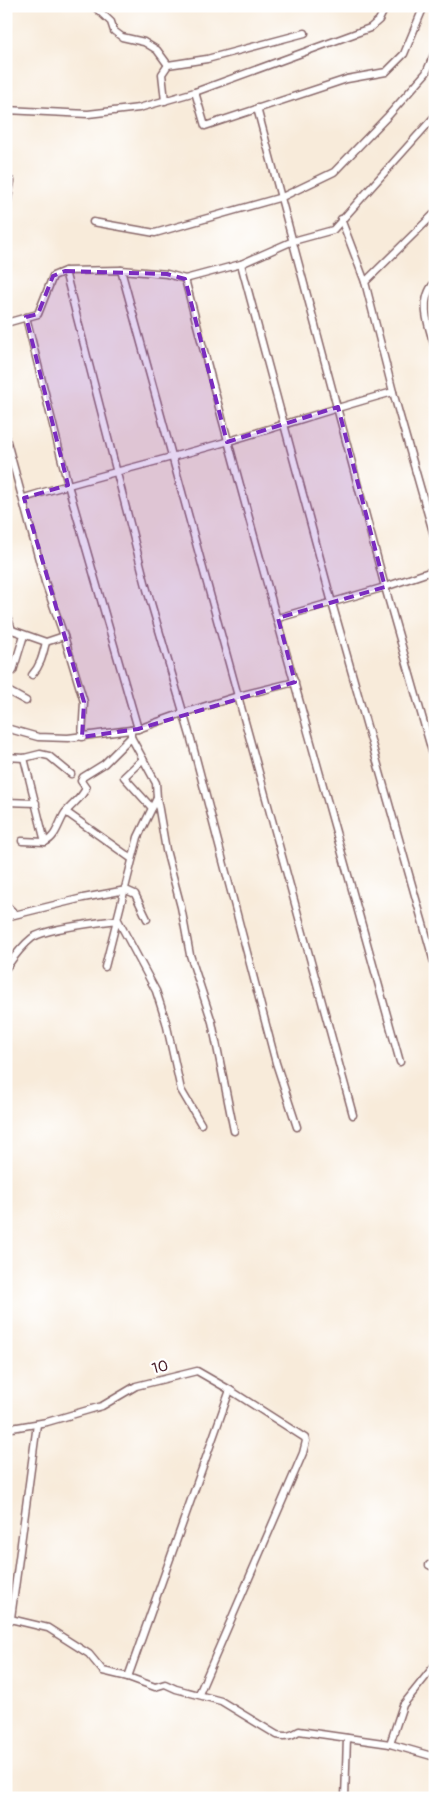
<svg xmlns="http://www.w3.org/2000/svg" width="441" height="1804" font-family="Pangolin,sans-serif">
<style>
.lines{fill:none;stroke-linecap:round;stroke-linejoin:round}
.minor-casing{stroke:#876668;stroke-width:9}
.minor{stroke:#fff;stroke-width:6}
.marked{fill:#7b2cbf;fill-opacity:0.2;stroke:#7b2cbf;stroke-width:4;stroke-dasharray:10 6;stroke-linejoin:round}
.labels{text-anchor:middle;stroke-width:4.5;stroke-linejoin:round;paint-order:stroke}
.street-label{font-size:15px;fill:#4a1f2b;stroke:#fff}
</style>
<rect width="100%" height="100%" fill="#fff"/>
<filter id="ink" filterUnits="userSpaceOnUse"><feTurbulence type="fractalNoise" baseFrequency=".02" numOctaves="2"/><feDisplacementMap in="SourceGraphic" scale="10" xChannelSelector="R" yChannelSelector="G"/><feConvolveMatrix kernelMatrix="1 2 1 2 8 2 1 2 1" color-interpolation-filters="sRGB"/></filter>
<filter id="wash" filterUnits="userSpaceOnUse"><feTurbulence type="fractalNoise" baseFrequency=".0096" numOctaves="4" result="noise"/><feDisplacementMap in="SourceGraphic" scale="20" xChannelSelector="R" yChannelSelector="G"/><feGaussianBlur stdDeviation="1.12" result="paint"/><feColorMatrix in="noise" values="0 0 0 0 0 0 0 0 0 0 0 0 0 0 0 0 0 1.4 0 .05"/><feComposite in="paint" operator="in"/></filter>
<g filter="url(#wash)">
<rect width="100%" height="100%" fill="#f8ebda"/>
</g>
<g filter="url(#ink)">
<g class="lines">
<defs>
<g id="minor">
<path d="M 94,6 L 111,22 L 114,31 L 122,37 L 144,42 L 157,50 L 168,65"/>
<path d="M 195,92 L 205,126 L 347,79 L 386,72 L 404,54 L 424,6"/>
<path d="M 165,101 L 162,74 L 168,65 L 207,59 L 305,33"/>
<path d="M 257,108 L 385,587 L 435,762"/>
<path d="M 6,110 L 88,114 L 139,108 L 195,92 L 370,28 L 379,20 L 386,6"/>
<path d="M 6,212 L 11,181"/>
<path d="M 93,222 L 155,233 L 282,197 L 334,172 L 388,116 L 426,73 L 435,52"/>
<path d="M 241,264 L 332,603 L 435,966"/>
<path d="M 121,270 L 353,1115"/>
<path d="M 65,271 L 146,586 L 191,739 L 276,1063 L 297,1127"/>
<path d="M 185,279 C 253,541 328,801 400,1062"/>
<path d="M 365,282 L 435,213"/>
<path d="M 435,282 C 418,300 428,326 435,347"/>
<path d="M 26,317 L 68,485 L 138,729"/>
<path d="M 6,323 L 38,314 L 53,276 L 65,271 L 121,270 L 167,274 L 185,279 L 241,264 L 293,241 L 333,230 L 435,116"/>
<path d="M 393,392 L 435,539"/>
<path d="M 6,438 L 45,582 L 64,636 L 84,702 L 82,737"/>
<path d="M 24,498 C 92,477 161,461 229,441 C 284,425 338,407 393,392 L 365,282 L 341,219"/>
<path d="M 6,613 L 12,630"/>
<path d="M 278,618 L 385,587 L 435,570"/>
<path d="M 6,630 L 12,630 L 46,642 L 64,636"/>
<path d="M 13,671 L 24,635"/>
<path d="M 32,675 C 41,665 43,654 46,642"/>
<path d="M 6,690 L 26,701"/>
<path d="M 6,728 L 38,737 L 68,738 L 138,729 L 183,713 L 238,696 L 295,682"/>
<path d="M 131,730 L 131,737 L 156,783 L 157,798 L 166,850 L 181,907 L 190,955 L 212,1022 L 234,1131"/>
<path d="M 6,757 L 24,758 L 40,754 L 49,756 L 71,774"/>
<path d="M 24,758 L 45,842 C 56,838 59,822 65,813 C 72,804 82,798 86,788 L 81,781 L 83,777 L 104,764 L 131,737"/>
<path d="M 143,759 L 124,777 L 152,808"/>
<path d="M 6,802 L 36,803"/>
<path d="M 66,812 L 132,859"/>
<path d="M 6,822 L 7,829"/>
<path d="M 22,841 L 45,842"/>
<path d="M 6,905 L 15,914"/>
<path d="M 6,917 L 83,898 L 126,890 L 135,894 L 147,919"/>
<path d="M 105,967 L 138,837 L 157,798"/>
<path d="M 6,968 C 13,958 23,945 32,938 C 44,929 101,922 118,920 L 156,991 L 166,1022 L 181,1090 L 201,1124"/>
<path d="M 6,1429 L 47,1422 L 102,1406 L 136,1386 L 197,1371 L 230,1390 L 305,1438 L 306,1441 L 303,1453 L 199,1694"/>
<path d="M 429,1565 L 435,1568"/>
<path d="M 6,1618 L 48,1628 L 89,1654 L 103,1671 L 128,1677 L 155,1687 L 165,1684 L 176,1689 L 221,1701 L 277,1735 C 286,1737 291,1736 299,1731 L 390,1744 L 435,1757"/>
<path d="M 11,1618 L 37,1424"/>
<path d="M 128,1677 L 230,1390"/>
<path d="M 390,1744 L 403,1705 L 435,1665"/>
<path d="M 345,1798 L 347,1738"/>
</g>
</defs>
<use href="#minor" class="minor-casing"/>
<use href="#minor" class="minor"/>
</g>
</g>
<path class="marked" d="M 65,271 L 167,274 L 185,279 L 227,442 L 338,407 L 385,587 L 278,618 L 295,682 L 138,729 L 82,737 L 84,702 L 24,498 L 68,485 L 26,317 L 38,314 L 53,276 Z"/>
<g class="labels">
<g class="street-label">
<text transform="translate(160 1367) rotate(-13)" y="5">10</text>
</g>
</g>
<rect width="441" height="1804" fill="none" stroke="#fff" stroke-width="25"/>
</svg>
